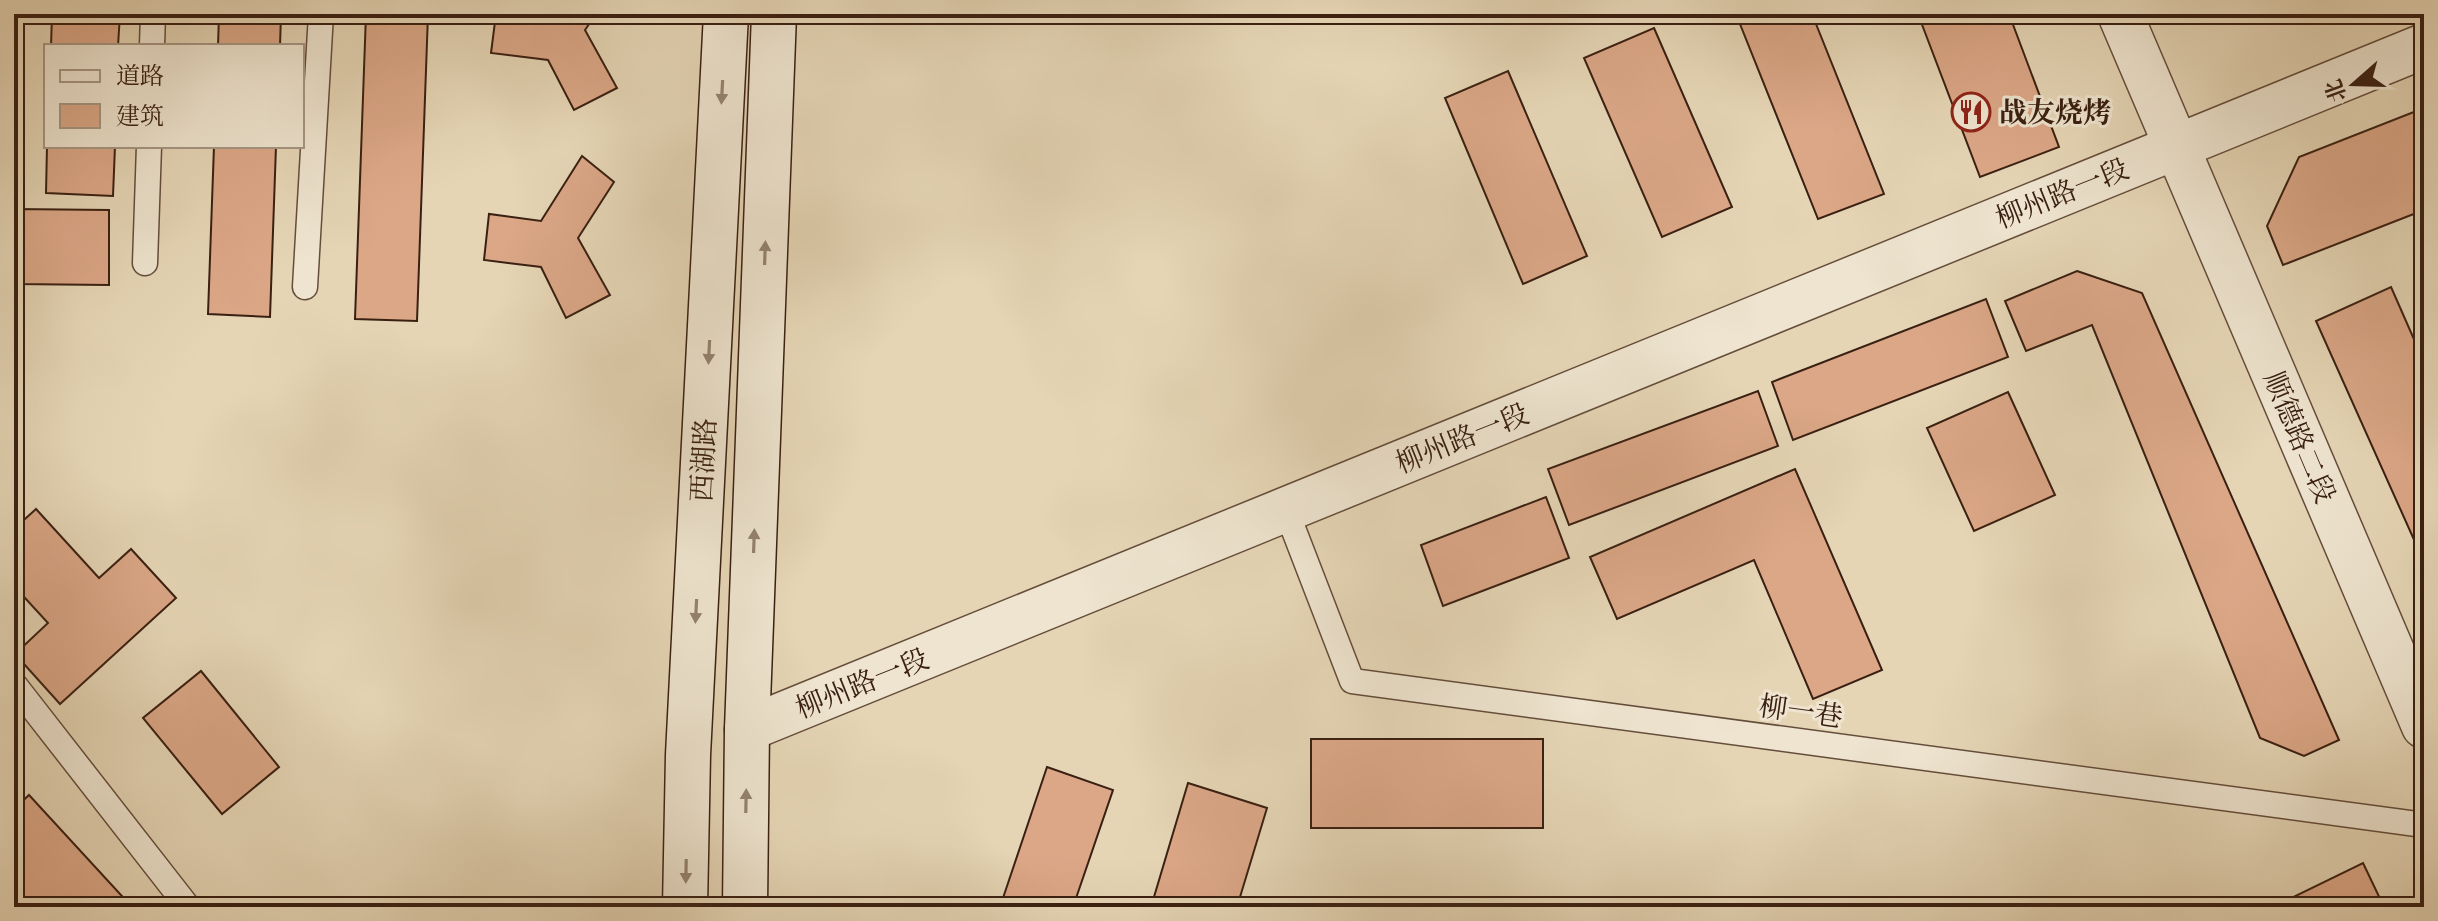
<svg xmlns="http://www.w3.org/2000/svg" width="2438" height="921" font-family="'Sorts Mill Goudy','Noto Serif SC',serif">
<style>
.building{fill:#dba787;stroke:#3a2012;stroke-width:2}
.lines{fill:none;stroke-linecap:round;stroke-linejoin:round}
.lane-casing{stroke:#654d3b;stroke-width:27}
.street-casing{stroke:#654d3b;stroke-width:47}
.secondary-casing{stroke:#3a2012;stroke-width:47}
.lane{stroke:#eee4cf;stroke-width:24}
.street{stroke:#eee4cf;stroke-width:44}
.secondary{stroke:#eee4cf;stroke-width:44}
.oneway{fill:#948270}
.labels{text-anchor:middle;stroke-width:6;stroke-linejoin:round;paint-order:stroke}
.poi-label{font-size:28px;font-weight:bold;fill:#3a2012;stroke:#eee4cf;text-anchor:start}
.street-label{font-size:28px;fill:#3a2012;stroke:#eee4cf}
</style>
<rect width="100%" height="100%" fill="#e5d5b5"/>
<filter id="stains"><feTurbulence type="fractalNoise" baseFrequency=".0025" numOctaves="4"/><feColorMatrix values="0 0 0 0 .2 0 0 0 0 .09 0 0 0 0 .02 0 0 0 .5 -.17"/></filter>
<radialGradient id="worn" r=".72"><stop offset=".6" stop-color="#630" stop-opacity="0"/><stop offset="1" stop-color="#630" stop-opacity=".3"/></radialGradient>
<g class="building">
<path d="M 52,14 L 120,14 L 118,46 L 51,46 Z"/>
<path d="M 219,14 L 281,14 L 280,46 L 218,46 Z"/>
<path d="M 366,14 L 428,14 L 417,321 L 355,319 Z"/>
<path d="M 496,14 L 596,14 L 585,30 L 617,88 L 574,110 L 548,60 L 491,53 Z"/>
<path d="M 1765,14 L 1812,14 L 1884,194 L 1818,219 L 1740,24 Z"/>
<path d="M 1918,14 L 2009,14 L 2059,147 L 1980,177 Z"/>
<path d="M 1654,28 L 1732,207 L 1662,237 L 1584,58 Z"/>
<path d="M 1508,71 L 1587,256 L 1523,284 L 1445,98 Z"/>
<path d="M 2424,108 L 2424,210 L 2283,265 L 2267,226 L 2299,157 Z"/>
<path d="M 47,146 L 115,146 L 113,196 L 46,193 Z"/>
<path d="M 214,146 L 276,146 L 270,317 L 208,314 Z"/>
<path d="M 582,156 L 614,182 L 578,238 L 610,295 L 566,318 L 541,267 L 484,260 L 489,214 L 541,221 Z"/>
<path d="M 14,209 L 109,210 L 109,285 L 14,284 Z"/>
<path d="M 2077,271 L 2142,293 L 2339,740 L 2304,756 L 2260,738 L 2092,325 L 2026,351 L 2005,301 Z"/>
<path d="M 2391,287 L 2424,362 L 2424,562 L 2316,321 Z"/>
<path d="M 1986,299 L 2008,357 L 1793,440 L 1772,382 Z"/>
<path d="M 1758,391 L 1778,446 L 1569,525 L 1548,469 Z"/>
<path d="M 2008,392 L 2055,495 L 1974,531 L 1927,428 Z"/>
<path d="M 1795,469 L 1882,670 L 1813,699 L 1754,560 L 1617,619 L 1590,557 Z"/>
<path d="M 1546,497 L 1569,558 L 1443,606 L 1421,545 Z"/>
<path d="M 36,509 L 99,578 L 131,549 L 176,598 L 60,704 L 15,654 L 48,623 L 14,586 L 14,529 Z"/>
<path d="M 201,671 L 279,767 L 222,814 L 143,718 Z"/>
<rect x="1311" y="739" width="232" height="89"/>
<path d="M 1047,767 L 1113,790 L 1073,907 L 1000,907 Z"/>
<path d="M 1188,783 L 1267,808 L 1237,907 L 1151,907 Z"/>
<path d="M 29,795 L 132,907 L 14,907 L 14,809 Z"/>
<path d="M 2363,863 L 2384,907 L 2275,907 L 2275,906 Z"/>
</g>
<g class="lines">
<defs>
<g id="lane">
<path d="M 152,46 L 153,14"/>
<path d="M 145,263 L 149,146"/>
<path d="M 305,287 L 321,14"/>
<path d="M 1286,510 L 1352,681 L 2424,825"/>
<path d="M 14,684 L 188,907"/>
</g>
<g id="street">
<path d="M 2120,14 L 2424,726"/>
<path d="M 747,729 L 2424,46"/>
</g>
<g id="secondary">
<path d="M 685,907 L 688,755 L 726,14"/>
<path d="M 745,907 L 747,729 L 774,14"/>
</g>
</defs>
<use href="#lane" class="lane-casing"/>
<use href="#street" class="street-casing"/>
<use href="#secondary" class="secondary-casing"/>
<use href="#lane" class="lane"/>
<use href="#street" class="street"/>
<use href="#secondary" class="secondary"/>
</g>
<defs><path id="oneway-solid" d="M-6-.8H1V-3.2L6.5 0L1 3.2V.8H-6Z" transform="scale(2)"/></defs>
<g class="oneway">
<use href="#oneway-solid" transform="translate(722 92) rotate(93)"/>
<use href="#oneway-solid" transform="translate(765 253) rotate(-88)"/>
<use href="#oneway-solid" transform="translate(709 352) rotate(93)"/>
<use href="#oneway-solid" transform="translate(754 541) rotate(-88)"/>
<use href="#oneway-solid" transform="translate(696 611) rotate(93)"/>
<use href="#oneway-solid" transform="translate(746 801) rotate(-89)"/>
<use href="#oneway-solid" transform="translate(686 871) rotate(91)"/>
</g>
<defs>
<symbol id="restaurant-ring" viewBox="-11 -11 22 22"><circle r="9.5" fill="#eee4cf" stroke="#8f2418" stroke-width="1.5"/><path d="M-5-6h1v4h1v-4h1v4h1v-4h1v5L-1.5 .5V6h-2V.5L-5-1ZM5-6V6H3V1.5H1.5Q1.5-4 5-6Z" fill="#8f2418"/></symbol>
</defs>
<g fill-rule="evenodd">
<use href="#restaurant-ring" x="1949" y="90" width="44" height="44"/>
</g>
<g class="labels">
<g class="poi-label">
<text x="1999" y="122">战友烧烤</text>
</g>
<g class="street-label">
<text transform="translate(2062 193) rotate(-22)" y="10">柳州路一段</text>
<text transform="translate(2300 437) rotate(67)" y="10">顺德路二段</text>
<text transform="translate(1462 438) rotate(-22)" y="10">柳州路一段</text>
<text transform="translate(703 460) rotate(-87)" y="10">西湖路</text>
<text transform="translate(862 683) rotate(-22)" y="10">柳州路一段</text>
<text transform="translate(1801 711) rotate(8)" y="10">柳一巷</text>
</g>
</g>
<rect width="2438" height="921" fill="none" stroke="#e5d5b5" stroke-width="48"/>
<rect x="16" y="16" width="2406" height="889" fill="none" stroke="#3a2012" stroke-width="4"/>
<rect x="24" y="24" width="2390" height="873" fill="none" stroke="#3a2012" stroke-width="2"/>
<rect x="44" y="44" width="260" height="104" fill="#eee4cf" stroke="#a69683" stroke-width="2"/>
<rect x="60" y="70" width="40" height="12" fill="#eee4cf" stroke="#a69683" stroke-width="2"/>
<text x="116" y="84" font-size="24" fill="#3a2012">道路</text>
<rect x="60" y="104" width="40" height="24" fill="#dba787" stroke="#a69683" stroke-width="2"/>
<text x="116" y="124" font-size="24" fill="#3a2012">建筑</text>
<g transform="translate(2354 84) rotate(250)" stroke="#eee4cf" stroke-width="6" paint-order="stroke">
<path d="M0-6L14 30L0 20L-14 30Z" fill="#3a2012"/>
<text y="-12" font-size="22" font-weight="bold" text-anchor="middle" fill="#3a2012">北</text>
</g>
<rect width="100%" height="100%" filter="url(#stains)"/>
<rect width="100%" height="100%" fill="url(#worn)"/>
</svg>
